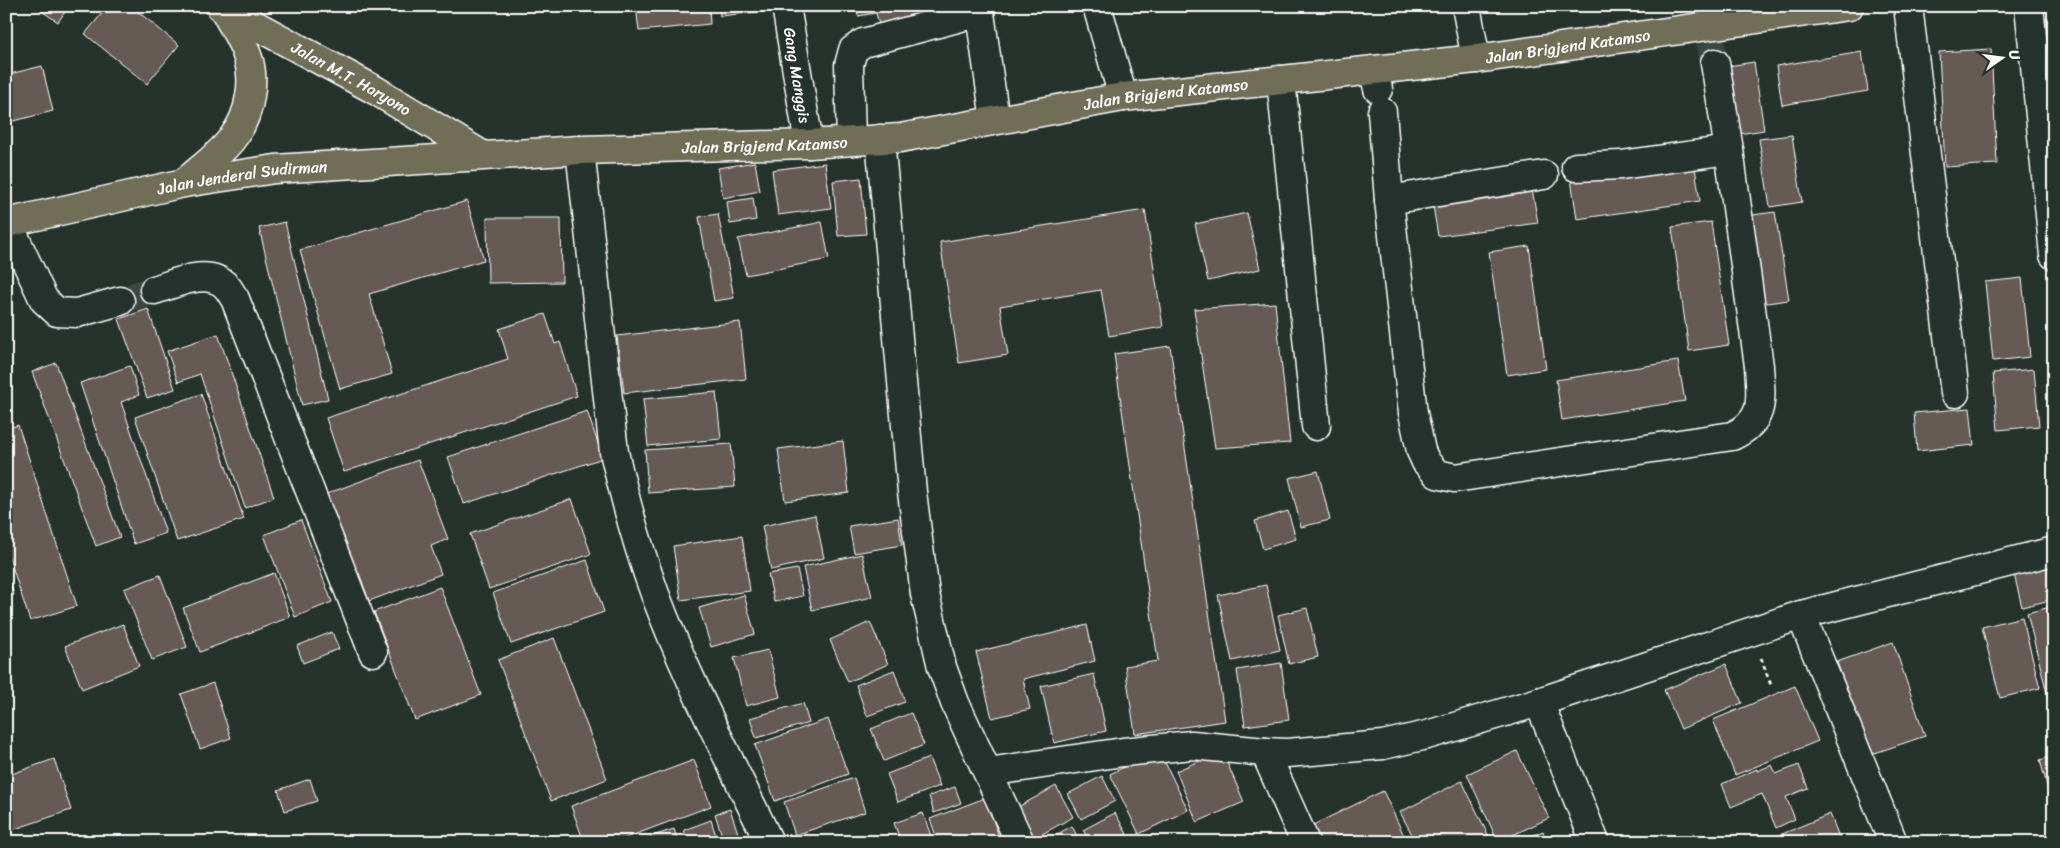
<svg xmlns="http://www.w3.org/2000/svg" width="2060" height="848" font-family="Sriracha,sans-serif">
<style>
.building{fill:#665a55;stroke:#fff}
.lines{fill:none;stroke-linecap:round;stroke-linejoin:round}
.minor-tunnel{stroke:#3c4742;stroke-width:28;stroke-dasharray:28 14;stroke-linecap:butt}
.minor-casing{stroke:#fff;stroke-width:31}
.major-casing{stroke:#fff;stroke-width:31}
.path{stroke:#fff;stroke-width:3;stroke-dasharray:4 4;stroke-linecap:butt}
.minor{stroke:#26332d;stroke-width:28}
.major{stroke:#716e59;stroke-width:28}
.labels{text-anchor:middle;stroke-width:4;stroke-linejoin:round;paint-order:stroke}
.street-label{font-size:16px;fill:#fff;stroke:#26332d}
</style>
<rect width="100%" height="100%" fill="#26332d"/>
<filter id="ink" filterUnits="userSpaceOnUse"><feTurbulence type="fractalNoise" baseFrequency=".02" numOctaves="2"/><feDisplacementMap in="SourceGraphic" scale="10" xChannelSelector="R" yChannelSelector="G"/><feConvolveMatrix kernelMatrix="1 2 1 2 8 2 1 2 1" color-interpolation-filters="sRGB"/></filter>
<g filter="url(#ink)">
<g class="building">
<path d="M 34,6 L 69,6 L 58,22 Z"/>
<path d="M 108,6 L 131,6 L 179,45 L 147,84 L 85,34 Z"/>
<path d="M 636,6 L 709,6 L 710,24 L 639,31 Z"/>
<path d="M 719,6 L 757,6 L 757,12 L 720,16 Z"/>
<path d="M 856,6 L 913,6 L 916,21 L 880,29 L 876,13 L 858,16 Z"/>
<path d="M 2054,17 L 2054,106 L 2049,107 L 2034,20 Z"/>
<path d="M 1991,49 L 1997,164 L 1945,167 L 1939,52 Z"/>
<path d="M 1862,52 L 1868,91 L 1782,105 L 1776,66 Z"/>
<path d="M 1754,62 L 1764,130 L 1732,135 L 1722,67 Z"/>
<path d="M 42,66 L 53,111 L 6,123 L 6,75 Z"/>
<path d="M 1792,135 L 1802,202 L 1770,207 L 1759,139 Z"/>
<path d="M 1694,161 L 1700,201 L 1577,219 L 1571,179 Z"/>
<path d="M 755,162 L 760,191 L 723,198 L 718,168 Z"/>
<path d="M 825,163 L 831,208 L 778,215 L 772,170 Z"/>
<path d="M 861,178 L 866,234 L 838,236 L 833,181 Z"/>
<path d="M 1531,183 L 1538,223 L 1438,236 L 1432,200 Z"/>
<path d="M 753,198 L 756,220 L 730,224 L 727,202 Z"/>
<path d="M 467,201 L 484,260 L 369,294 L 392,374 L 340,389 L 300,250 Z"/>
<path d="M 1145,210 L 1163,327 L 1109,336 L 1101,290 L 1000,306 L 1008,355 L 959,363 L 940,242 Z"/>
<path d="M 1775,212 L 1789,300 L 1759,304 L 1745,216 Z"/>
<path d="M 1247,213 L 1260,269 L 1208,281 L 1195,224 Z"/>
<path d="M 718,214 L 734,298 L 714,301 L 699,217 Z"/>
<path d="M 487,218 L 561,218 L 562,282 L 488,283 Z"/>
<path d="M 285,222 L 328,399 L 302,405 L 259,228 Z"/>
<path d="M 822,222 L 829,259 L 746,275 L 738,239 Z"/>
<path d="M 1711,222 L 1729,345 L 1689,351 L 1672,227 Z"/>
<path d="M 1529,246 L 1546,369 L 1507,375 L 1489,252 Z"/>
<path d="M 2022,278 L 2030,357 L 1993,361 L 1985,282 Z"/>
<path d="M 1275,303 L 1290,443 L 1215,448 L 1194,309 Z"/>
<path d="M 148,309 L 175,389 L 147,398 L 119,319 Z"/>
<path d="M 545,314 L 555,344 L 560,342 L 577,396 L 344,472 L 326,418 L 508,359 L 499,329 Z"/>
<path d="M 740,322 L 746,379 L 624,393 L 617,336 Z"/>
<path d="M 218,334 L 274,497 L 245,508 L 200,374 L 178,382 L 167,351 Z"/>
<path d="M 1170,346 L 1225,721 L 1135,734 L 1125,666 L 1158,661 L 1114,354 Z"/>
<path d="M 1678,361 L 1685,401 L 1562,420 L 1556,380 Z"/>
<path d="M 56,363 L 120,537 L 96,546 L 32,372 Z"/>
<path d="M 130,366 L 139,395 L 121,402 L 166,533 L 134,544 L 80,383 Z"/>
<path d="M 2034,369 L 2039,426 L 1998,430 L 1993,373 Z"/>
<path d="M 716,392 L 721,439 L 648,446 L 643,399 Z"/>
<path d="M 201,394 L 244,519 L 177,541 L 135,417 Z"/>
<path d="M 1970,408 L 1974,445 L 1917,451 L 1914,413 Z"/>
<path d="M 587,411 L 603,458 L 464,504 L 448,457 Z"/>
<path d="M 18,425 L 77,606 L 30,621 L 6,548 L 6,429 Z"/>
<path d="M 843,441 L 849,493 L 785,501 L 778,449 Z"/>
<path d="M 731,444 L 735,487 L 648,493 L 645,450 Z"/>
<path d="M 418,460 L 448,539 L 431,546 L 441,574 L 369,601 L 359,573 L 347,577 L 318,497 Z"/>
<path d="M 1318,471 L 1330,520 L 1301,527 L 1289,478 Z"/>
<path d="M 572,499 L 591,554 L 489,589 L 470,534 Z"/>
<path d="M 1288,511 L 1296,539 L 1263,549 L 1255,521 Z"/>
<path d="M 815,515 L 824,558 L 771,570 L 762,526 Z"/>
<path d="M 898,518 L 902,545 L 854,553 L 849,526 Z"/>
<path d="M 301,520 L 332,602 L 295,617 L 264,535 Z"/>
<path d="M 742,536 L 750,591 L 681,600 L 673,546 Z"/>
<path d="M 862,554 L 872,597 L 812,610 L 803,567 Z"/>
<path d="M 587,560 L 604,612 L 511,644 L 493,593 Z"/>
<path d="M 2054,565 L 2054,599 L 2022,607 L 2014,574 Z"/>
<path d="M 797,569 L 803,596 L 774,602 L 768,574 Z"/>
<path d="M 6,571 L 14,595 L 6,598 Z"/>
<path d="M 274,573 L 290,617 L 200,652 L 183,608 Z"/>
<path d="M 160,575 L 187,647 L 152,660 L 124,589 Z"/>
<path d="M 1266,585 L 1280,650 L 1232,661 L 1218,595 Z"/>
<path d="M 440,587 L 481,695 L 415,720 L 374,612 Z"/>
<path d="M 744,595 L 755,634 L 711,647 L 699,608 Z"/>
<path d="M 2054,606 L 2054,705 L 2050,705 L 2027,613 Z"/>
<path d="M 1307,608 L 1318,657 L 1289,664 L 1278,615 Z"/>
<path d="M 2022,617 L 2040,688 L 2000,698 L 1982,627 Z"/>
<path d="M 870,622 L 888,664 L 848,682 L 830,640 Z"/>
<path d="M 123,624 L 139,666 L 82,689 L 65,646 Z"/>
<path d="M 1087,625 L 1095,661 L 1023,679 L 1030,709 L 992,718 L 976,652 Z"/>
<path d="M 332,632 L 339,649 L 303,663 L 297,646 Z"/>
<path d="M 554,638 L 607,779 L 551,801 L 498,660 Z"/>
<path d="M 1893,642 L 1925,736 L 1869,755 L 1837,662 Z"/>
<path d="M 768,650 L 780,697 L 746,706 L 734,658 Z"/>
<path d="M 1281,663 L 1289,720 L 1245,726 L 1237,670 Z"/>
<path d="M 1726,664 L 1742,703 L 1681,729 L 1664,690 Z"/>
<path d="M 894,670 L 905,702 L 867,716 L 856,685 Z"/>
<path d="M 1094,674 L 1106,731 L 1054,743 L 1041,686 Z"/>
<path d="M 213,683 L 231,738 L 200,749 L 181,694 Z"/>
<path d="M 1795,686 L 1818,741 L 1735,775 L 1713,720 Z"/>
<path d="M 803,703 L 809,723 L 756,738 L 750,718 Z"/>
<path d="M 911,713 L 924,745 L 884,761 L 871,729 Z"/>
<path d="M 828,719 L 848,774 L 775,801 L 755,745 Z"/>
<path d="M 1159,750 L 1188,810 L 1139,834 L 1110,774 Z"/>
<path d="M 1222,751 L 1244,802 L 1197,822 L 1176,771 Z"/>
<path d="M 1517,751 L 1549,818 L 1498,842 L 1467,774 Z"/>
<path d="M 2054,756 L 2054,792 L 2049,793 L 2040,760 Z"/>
<path d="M 929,758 L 940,786 L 898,802 L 887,774 Z"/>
<path d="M 54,759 L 71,810 L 6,832 L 6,776 Z"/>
<path d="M 694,760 L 711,806 L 615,842 L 584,842 L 571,806 Z"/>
<path d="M 1772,765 L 1776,774 L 1799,765 L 1808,788 L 1786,797 L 1795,819 L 1776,828 L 1762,794 L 1731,807 L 1722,784 L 1757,769 L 1757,771 Z"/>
<path d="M 1102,776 L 1115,801 L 1081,819 L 1068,794 Z"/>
<path d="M 854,778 L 865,812 L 795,835 L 784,802 Z"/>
<path d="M 310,779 L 317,801 L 285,811 L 278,790 Z"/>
<path d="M 1462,781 L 1489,837 L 1480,842 L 1416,842 L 1400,812 Z"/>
<path d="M 1056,786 L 1073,817 L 1035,838 L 1018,807 Z"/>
<path d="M 955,787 L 961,803 L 934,813 L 929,796 Z"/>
<path d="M 1383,791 L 1407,842 L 1314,842 L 1307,828 Z"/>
<path d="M 985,798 L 1001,842 L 938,842 L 930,819 Z"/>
<path d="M 730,809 L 741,842 L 724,842 L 715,814 Z"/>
<path d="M 923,813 L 933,842 L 901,842 L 894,823 Z"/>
<path d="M 1115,813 L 1127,834 L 1112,842 L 1090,842 L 1083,830 Z"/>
<path d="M 1830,814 L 1841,842 L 1763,842 Z"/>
<path d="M 711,820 L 718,842 L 688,842 L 684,830 Z"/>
<path d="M 1072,826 L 1080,842 L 1043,842 Z"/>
<path d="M 674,829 L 678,842 L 635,842 Z"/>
<path d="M 1543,831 L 1547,842 L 1518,842 Z"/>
</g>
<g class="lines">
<g class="minor-tunnel">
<path d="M 1710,42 L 1715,63"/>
<path d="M 120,301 L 154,290"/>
</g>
<defs>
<g id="minor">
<path id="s1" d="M 786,6 L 809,144"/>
<path d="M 979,6 L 995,120"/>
<path d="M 1097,6 L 1123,97"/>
<path d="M 1466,6 L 1476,59"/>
<path d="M 1908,6 L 1955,393"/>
<path d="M 2029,6 L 2054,255"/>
<path d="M 1374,70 L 1378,89"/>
<path d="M 1281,80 L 1316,426"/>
<path d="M 1382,112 L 1389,200 L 1544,175"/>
<path d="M 880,139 L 912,492 L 925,594 L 942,667 L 955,703 L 1020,842"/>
<path d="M 851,141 L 849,65 L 853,50 L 863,43 L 980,12"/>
<path d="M 580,150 L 614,452 C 625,500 638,548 655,594 C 687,679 730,760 769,842"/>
<path d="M 1576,167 L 1621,165 L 1729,150 L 1715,63"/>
<path d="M 1389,200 L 1413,413 L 1421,451 L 1426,462 L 1437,474 L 1455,478 L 1732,436 C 1766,421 1761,399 1759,366 L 1729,150"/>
<path d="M 8,223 L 44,300 L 57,312 L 77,313 L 120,301"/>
<path d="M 154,290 C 175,284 207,267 226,286 C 230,290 232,295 235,299 L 373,652"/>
<path d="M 1801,615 L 1893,842"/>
<path d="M 1539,702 L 1595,842"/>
<path d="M 1265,752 L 1287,753 L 1383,745 L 1427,735 L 1539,702 L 1801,615 L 2054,551"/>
<path d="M 988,772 L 1123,752 L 1192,745 L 1265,752 L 1305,842"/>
</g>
<g id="major">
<path id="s2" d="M 220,6 L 375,90 L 482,155"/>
<path d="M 184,183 C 215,156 244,139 250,96 C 252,84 252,70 248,58 C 243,41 232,25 224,9"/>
<path id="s3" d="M 6,223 L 184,183 L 275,169 L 580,150 L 809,144 L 900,138 L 1123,97 L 1476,59 L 1849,6"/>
</g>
</defs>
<use href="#minor" class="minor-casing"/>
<use href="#major" class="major-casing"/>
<path class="path" d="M 1761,658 L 1772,688"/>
<use href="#minor" class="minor"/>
<use href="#major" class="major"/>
</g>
</g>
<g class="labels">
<g class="street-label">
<text dy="6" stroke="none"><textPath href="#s3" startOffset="1575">Jalan Brigjend Katamso</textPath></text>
<text dy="6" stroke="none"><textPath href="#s1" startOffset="70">Gang Manggis</textPath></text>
<text dy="6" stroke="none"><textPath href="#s2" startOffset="150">Jalan M.T. Haryono</textPath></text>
<text dy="6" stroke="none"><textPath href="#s3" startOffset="1170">Jalan Brigjend Katamso</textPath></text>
<text dy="6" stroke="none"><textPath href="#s3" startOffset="765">Jalan Brigjend Katamso</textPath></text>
<text dy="6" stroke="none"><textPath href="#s3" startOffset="241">Jalan Jenderal Sudirman</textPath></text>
</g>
</g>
<rect width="2060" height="848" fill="none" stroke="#26332d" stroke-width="25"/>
<rect x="12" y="12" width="2035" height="823" fill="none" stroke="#fff" stroke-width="2" filter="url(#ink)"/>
<g transform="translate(2002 58) rotate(76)" stroke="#26332d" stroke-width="4" paint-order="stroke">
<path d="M0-4L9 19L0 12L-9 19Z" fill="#ffffff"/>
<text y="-8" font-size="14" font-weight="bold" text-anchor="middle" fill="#ffffff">U</text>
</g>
</svg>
